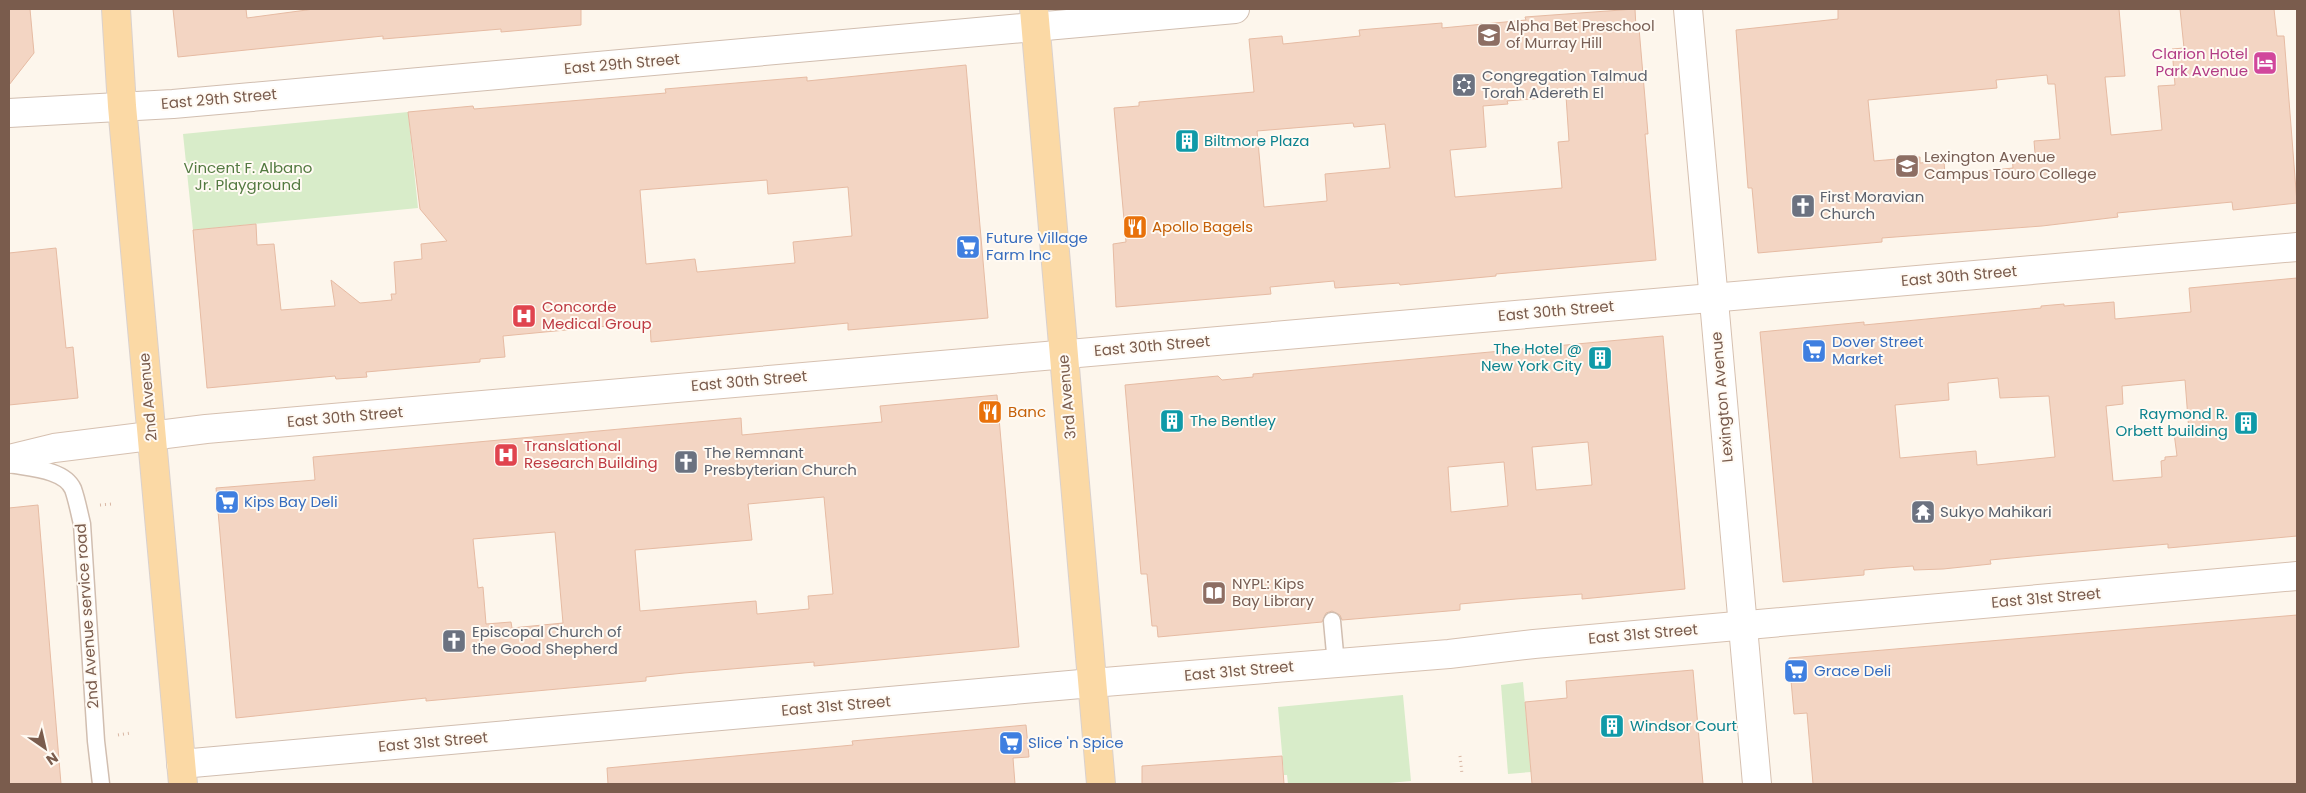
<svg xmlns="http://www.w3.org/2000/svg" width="2306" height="793" font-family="Poppins,sans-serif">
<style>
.green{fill:#d8ecc9}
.building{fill:#f3d5c3;stroke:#e6bba3;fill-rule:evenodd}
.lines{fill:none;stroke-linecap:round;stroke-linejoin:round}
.lane-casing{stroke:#d1beb0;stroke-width:19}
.street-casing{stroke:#d1beb0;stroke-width:30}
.secondary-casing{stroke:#d6c0b0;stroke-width:30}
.primary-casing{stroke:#dad1cd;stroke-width:30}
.path{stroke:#d9b8a5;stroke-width:3;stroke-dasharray:1 4;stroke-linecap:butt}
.lane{stroke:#fff;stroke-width:16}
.street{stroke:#fff;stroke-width:28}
.secondary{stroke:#fff;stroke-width:28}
.primary{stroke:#fbd9a5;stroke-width:28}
.labels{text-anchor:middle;stroke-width:4;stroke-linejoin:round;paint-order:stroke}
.education-label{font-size:15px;fill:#785e54;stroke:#fffaf3;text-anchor:start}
.hotel-label{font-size:15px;fill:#b23c85;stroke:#fffaf3;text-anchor:end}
.street-label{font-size:15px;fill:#7a5c4d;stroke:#fffaf3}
.worship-label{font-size:15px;fill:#5b616d;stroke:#fffaf3;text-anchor:start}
.culture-label{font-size:15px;fill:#0d838f;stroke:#fffaf3;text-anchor:start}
.park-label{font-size:15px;fill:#537a41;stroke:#fffaf3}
.food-label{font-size:15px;fill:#c56008;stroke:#fffaf3;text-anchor:start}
.shop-label{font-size:15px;fill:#366cbe;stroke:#fffaf3;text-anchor:start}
.health-label{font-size:15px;fill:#be3a42;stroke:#fffaf3;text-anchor:start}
</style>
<rect width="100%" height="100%" fill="#fdf6ec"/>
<g class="green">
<path d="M 408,112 L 418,208 L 193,230 L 183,134 Z"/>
<path d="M 1523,682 L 1531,772 L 1508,774 L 1501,685 Z"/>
<path d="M 1403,695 L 1411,781 L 1378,784 L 1288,784 L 1287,775 L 1284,775 L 1278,707 Z"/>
</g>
<g class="building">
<path d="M 9,9 L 30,9 L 34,53 L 9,85 Z"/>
<path d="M 173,9 L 246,9 L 247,18 L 314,9 L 581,9 L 581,25 L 501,32 L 501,29 L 383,39 L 383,36 L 178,57 Z"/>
<path d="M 1635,9 L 1636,28 L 1639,28 L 1648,134 L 1645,134 L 1656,260 L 1496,274 L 1496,276 L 1400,285 L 1399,283 L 1335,288 L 1334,281 L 1270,287 L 1271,294 L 1116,307 L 1113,244 L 1126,242 L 1114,108 L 1139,106 L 1139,102 L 1254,92 L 1249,39 L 1282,36 L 1283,44 L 1360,36 L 1359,30 L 1442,23 L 1442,28 L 1526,20 L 1525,17 ZM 1566,96 L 1569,141 L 1558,142 L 1562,188 L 1455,197 L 1450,150 L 1486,147 L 1483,106 L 1508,104 L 1507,101 ZM 1353,123 L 1354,127 L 1385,124 L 1390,168 L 1325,174 L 1327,201 L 1264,207 L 1257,131 Z"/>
<path d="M 1838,9 L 2119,9 L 2125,76 L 2105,77 L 2111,135 L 2162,130 L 2158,86 L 2175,85 L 2172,49 L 2184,48 L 2180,9 L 2274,9 L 2277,36 L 2284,36 L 2297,203 L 2233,210 L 2232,202 L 2117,213 L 2118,217 L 2042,226 L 1882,238 L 1882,242 L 1758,253 L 1752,188 L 1748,188 L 1736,30 L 1838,19 ZM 2047,75 L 2048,84 L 2055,84 L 2060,139 L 2034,141 L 2035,153 L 2012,155 L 2013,168 L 1945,175 L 1944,161 L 1920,163 L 1920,157 L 1874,161 L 1868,100 L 1997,88 L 1996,80 Z"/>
<path d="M 966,65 L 988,318 L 848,330 L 848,323 L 651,342 L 650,322 L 503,336 L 505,357 L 480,359 L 480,362 L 366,372 L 367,377 L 336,379 L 335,376 L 207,388 L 193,230 L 256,224 L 257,245 L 274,244 L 281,310 L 335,306 L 331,280 L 360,303 L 392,300 L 391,294 L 396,294 L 394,262 L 422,259 L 421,244 L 447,241 L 420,209 L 408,112 L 473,106 L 474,109 L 666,93 L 665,89 L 807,77 L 807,81 ZM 767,180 L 768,194 L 848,187 L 852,236 L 793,242 L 795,263 L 697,272 L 695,259 L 646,264 L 640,190 Z"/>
<path d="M 56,248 L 66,348 L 73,347 L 78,398 L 9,405 L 9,253 Z"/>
<path d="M 2297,278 L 2297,536 L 2168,548 L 2168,544 L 2043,555 L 1990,560 L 1991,564 L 1943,569 L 1914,570 L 1913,566 L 1886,568 L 1864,570 L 1864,575 L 1783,582 L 1760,332 L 1864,322 L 1864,325 L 2041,308 L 2041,306 L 2064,304 L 2064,306 L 2114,302 L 2115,319 L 2191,312 L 2189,288 ZM 1998,378 L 2000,398 L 2049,396 L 2055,457 L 1977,465 L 1976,451 L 1900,458 L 1895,405 L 1949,400 L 1948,383 ZM 2185,380 L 2189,432 L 2174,433 L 2177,456 L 2165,457 L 2165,460 L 2161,461 L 2162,477 L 2113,481 L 2106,406 L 2123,404 L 2122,386 Z"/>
<path d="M 1663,336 L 1685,589 L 1582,599 L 1582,594 L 1516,599 L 1460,604 L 1460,610 L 1342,620 L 1340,615 L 1332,611 L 1326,613 L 1322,622 L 1158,637 L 1157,626 L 1152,626 L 1147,574 L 1141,574 L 1125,385 L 1218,376 L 1222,380 L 1253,377 L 1253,374 ZM 1588,442 L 1592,485 L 1536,490 L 1532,447 ZM 1504,462 L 1508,506 L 1451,512 L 1448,467 Z"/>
<path d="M 997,395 L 1019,647 L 814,666 L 814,662 L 684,673 L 646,677 L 646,681 L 426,701 L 426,698 L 236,718 L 216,488 L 315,480 L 313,457 L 741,418 L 742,435 L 793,430 L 882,422 L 880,406 ZM 824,497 L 833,594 L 808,596 L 809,609 L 757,614 L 756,601 L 640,611 L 635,550 L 752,540 L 748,504 ZM 555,532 L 563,623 L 512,628 L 511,622 L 486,624 L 483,587 L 478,588 L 473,539 Z"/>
<path d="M 38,505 L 61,784 L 9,784 L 9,508 Z"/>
<path d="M 2297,615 L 2297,784 L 1813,784 L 1807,713 L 1794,714 L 1789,658 Z"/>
<path d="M 1693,670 L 1703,784 L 1532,784 L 1525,702 L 1567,698 L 1566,681 Z"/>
<path d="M 1026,725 L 1029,757 L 1013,758 L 1015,784 L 608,784 L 607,768 L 853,745 L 852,741 Z"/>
<path d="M 1282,756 L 1284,784 L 1142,784 L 1142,766 Z"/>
</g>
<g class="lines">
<defs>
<g id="lane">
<path d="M 9,464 C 28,468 64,469 73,489 C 77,500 79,512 82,524 L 96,741 L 101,784"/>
<path d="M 1332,621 L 1336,664"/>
</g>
<g id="street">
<path d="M 9,113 L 173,104 L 1235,9"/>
<path d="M 181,764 L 1092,683"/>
</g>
<g id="secondary">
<path d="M 1688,9 L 1757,784"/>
<path d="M 9,459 L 54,448 L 206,429 L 2297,247"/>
<path d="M 1092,683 L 1449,654 L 1534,644 L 2297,576"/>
</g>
<g id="primary">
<path d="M 116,9 L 122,106 L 183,784"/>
<path d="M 1034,9 L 1101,784"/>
</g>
</defs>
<use href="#lane" class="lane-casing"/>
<use href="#street" class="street-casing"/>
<use href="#secondary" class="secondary-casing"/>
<use href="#primary" class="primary-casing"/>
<g class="path">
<path d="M 100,505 L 112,504"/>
<path d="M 118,735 L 131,733"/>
<path d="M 1460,756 L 1462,774"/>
</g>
<use href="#lane" class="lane"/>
<use href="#street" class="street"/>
<use href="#secondary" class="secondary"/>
<use href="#primary" class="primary"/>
</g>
<defs>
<symbol id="school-square" viewBox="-11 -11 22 22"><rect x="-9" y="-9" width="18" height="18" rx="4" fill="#8d6e63" stroke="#fffaf3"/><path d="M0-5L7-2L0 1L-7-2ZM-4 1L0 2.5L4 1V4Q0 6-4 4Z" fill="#fff"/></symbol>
<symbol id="hotel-square" viewBox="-11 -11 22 22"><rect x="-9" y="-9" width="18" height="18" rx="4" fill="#d1479c" stroke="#fffaf3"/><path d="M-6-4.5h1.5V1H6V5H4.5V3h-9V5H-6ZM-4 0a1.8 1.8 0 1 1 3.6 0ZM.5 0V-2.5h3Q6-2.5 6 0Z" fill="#fff"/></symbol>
<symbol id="synagogue-square" viewBox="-11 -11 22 22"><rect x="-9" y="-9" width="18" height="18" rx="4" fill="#6b7280" stroke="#fffaf3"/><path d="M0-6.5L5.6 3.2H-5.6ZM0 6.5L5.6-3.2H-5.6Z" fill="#fff"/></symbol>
<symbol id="building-square" viewBox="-11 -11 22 22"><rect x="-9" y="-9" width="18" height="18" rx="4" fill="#0f9aa8" stroke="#fffaf3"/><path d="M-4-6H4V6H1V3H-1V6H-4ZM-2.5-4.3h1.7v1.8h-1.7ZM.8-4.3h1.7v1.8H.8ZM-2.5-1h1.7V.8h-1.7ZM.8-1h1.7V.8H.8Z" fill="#fff"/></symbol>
<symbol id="church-square" viewBox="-11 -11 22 22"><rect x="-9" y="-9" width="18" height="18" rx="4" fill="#6b7280" stroke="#fffaf3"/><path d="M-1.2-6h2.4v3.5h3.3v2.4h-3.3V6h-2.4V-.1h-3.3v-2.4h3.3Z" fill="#fff"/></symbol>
<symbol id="restaurant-square" viewBox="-11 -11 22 22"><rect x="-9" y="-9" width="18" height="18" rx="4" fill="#e8710a" stroke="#fffaf3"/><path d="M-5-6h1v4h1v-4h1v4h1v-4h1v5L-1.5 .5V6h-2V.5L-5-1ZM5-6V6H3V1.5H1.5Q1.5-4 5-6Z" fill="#fff"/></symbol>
<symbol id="supermarket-square" viewBox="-11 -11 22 22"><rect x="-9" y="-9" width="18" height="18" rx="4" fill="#3f7fe0" stroke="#fffaf3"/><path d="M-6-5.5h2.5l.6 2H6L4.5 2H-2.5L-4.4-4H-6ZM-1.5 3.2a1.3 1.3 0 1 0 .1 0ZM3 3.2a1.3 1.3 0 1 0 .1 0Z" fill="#fff"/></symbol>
<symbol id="hospital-square" viewBox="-11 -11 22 22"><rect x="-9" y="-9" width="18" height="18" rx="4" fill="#e0444e" stroke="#fffaf3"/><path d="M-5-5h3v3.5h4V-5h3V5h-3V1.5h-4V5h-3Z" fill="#fff"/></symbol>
<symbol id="temple-square" viewBox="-11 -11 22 22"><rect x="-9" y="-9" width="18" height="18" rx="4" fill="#6b7280" stroke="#fffaf3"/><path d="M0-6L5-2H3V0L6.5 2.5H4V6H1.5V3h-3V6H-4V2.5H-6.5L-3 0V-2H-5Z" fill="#fff"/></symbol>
<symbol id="library-square" viewBox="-11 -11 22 22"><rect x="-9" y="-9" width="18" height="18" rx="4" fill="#8d6e63" stroke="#fffaf3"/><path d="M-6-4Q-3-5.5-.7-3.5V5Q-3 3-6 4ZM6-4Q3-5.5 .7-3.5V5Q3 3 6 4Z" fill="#fff"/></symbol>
</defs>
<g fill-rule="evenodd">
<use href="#school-square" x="1475" y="21" width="28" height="28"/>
<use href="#hotel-square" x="2251" y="49" width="28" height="28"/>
<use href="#synagogue-square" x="1450" y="71" width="28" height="28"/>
<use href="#building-square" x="1173" y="127" width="28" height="28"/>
<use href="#school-square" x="1893" y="152" width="28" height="28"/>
<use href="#church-square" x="1789" y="192" width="28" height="28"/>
<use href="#restaurant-square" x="1121" y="213" width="28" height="28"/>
<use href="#supermarket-square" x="954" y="233" width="28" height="28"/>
<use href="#hospital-square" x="510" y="302" width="28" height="28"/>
<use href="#supermarket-square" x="1800" y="337" width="28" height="28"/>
<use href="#building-square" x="1586" y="344" width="28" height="28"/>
<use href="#restaurant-square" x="976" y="398" width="28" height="28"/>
<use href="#building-square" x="1158" y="407" width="28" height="28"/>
<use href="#building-square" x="2232" y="409" width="28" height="28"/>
<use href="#hospital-square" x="492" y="441" width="28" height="28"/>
<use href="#church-square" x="672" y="448" width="28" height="28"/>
<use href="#supermarket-square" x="213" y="488" width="28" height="28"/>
<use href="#temple-square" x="1909" y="498" width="28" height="28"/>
<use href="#library-square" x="1200" y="579" width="28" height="28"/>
<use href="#church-square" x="440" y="627" width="28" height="28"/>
<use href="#supermarket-square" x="1782" y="657" width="28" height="28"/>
<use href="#building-square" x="1598" y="712" width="28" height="28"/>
<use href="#supermarket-square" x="997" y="729" width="28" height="28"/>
</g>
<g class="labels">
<g class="education-label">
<text x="1506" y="31">Alpha Bet Preschool<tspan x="1506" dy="17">of Murray Hill</tspan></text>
<text x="1924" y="162">Lexington Avenue<tspan x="1924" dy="17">Campus Touro College</tspan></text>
<text x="1232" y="589">NYPL: Kips<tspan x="1232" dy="17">Bay Library</tspan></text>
</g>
<g class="hotel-label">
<text x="2248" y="59">Clarion Hotel<tspan x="2248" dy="17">Park Avenue</tspan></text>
</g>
<g class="street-label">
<text transform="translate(622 64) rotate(-5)" y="5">East 29th Street</text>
<text transform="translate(219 99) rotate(-5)" y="5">East 29th Street</text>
<text transform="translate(1959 276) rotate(-5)" y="5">East 30th Street</text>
<text transform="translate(1556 311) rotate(-5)" y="5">East 30th Street</text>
<text transform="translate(1152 346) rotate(-5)" y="5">East 30th Street</text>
<text transform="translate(749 381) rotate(-5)" y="5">East 30th Street</text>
<text transform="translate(148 397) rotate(-95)" y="5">2nd Avenue</text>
<text transform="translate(1067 397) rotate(-95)" y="5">3rd Avenue</text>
<text transform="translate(1722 397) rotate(-95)" y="5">Lexington Avenue</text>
<text transform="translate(345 417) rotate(-5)" y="5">East 30th Street</text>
<text transform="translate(2046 598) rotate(-5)" y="5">East 31st Street</text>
<text transform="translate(87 616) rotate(-94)" y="5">2nd Avenue service road</text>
<text transform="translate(1643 634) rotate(-5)" y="5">East 31st Street</text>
<text transform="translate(1239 671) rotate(-5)" y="5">East 31st Street</text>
<text transform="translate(836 706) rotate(-5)" y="5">East 31st Street</text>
<text transform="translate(433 742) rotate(-5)" y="5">East 31st Street</text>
</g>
<g class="worship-label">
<text x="1482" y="81">Congregation Talmud<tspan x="1482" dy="17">Torah Adereth El</tspan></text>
<text x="1820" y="202">First Moravian<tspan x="1820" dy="17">Church</tspan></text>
<text x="704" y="458">The Remnant<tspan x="704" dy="17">Presbyterian Church</tspan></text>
<text x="1940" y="517">Sukyo Mahikari</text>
<text x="472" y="637">Episcopal Church of<tspan x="472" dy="17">the Good Shepherd</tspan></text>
</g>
<g class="culture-label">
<text x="1204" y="146">Biltmore Plaza</text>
<text x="1582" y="354" text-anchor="end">The Hotel @<tspan x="1582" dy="17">New York City</tspan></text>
<text x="2228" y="419" text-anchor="end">Raymond R.<tspan x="2228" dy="17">Orbett building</tspan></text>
<text x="1190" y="426">The Bentley</text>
<text x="1630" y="731">Windsor Court</text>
</g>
<g class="park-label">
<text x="248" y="173">Vincent F. Albano<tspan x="248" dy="17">Jr. Playground</tspan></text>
</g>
<g class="food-label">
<text x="1152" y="232">Apollo Bagels</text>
<text x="1008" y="417">Banc</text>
</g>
<g class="shop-label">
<text x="986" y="243">Future Village<tspan x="986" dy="17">Farm Inc</tspan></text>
<text x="1832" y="347">Dover Street<tspan x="1832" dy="17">Market</tspan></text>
<text x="244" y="507">Kips Bay Deli</text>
<text x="1814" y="676">Grace Deli</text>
<text x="1028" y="748">Slice 'n Spice</text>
</g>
<g class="health-label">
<text x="542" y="312">Concorde<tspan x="542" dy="17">Medical Group</tspan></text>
<text x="524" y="451">Translational<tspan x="524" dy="17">Research Building</tspan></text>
</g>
</g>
<rect width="2306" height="793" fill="none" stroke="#7a5c4d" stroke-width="20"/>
<g transform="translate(45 748) rotate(146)" stroke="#fffaf3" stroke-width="4" paint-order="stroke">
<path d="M0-4L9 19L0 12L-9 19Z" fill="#7a5c4d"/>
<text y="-8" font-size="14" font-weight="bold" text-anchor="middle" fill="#7a5c4d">N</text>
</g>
</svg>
